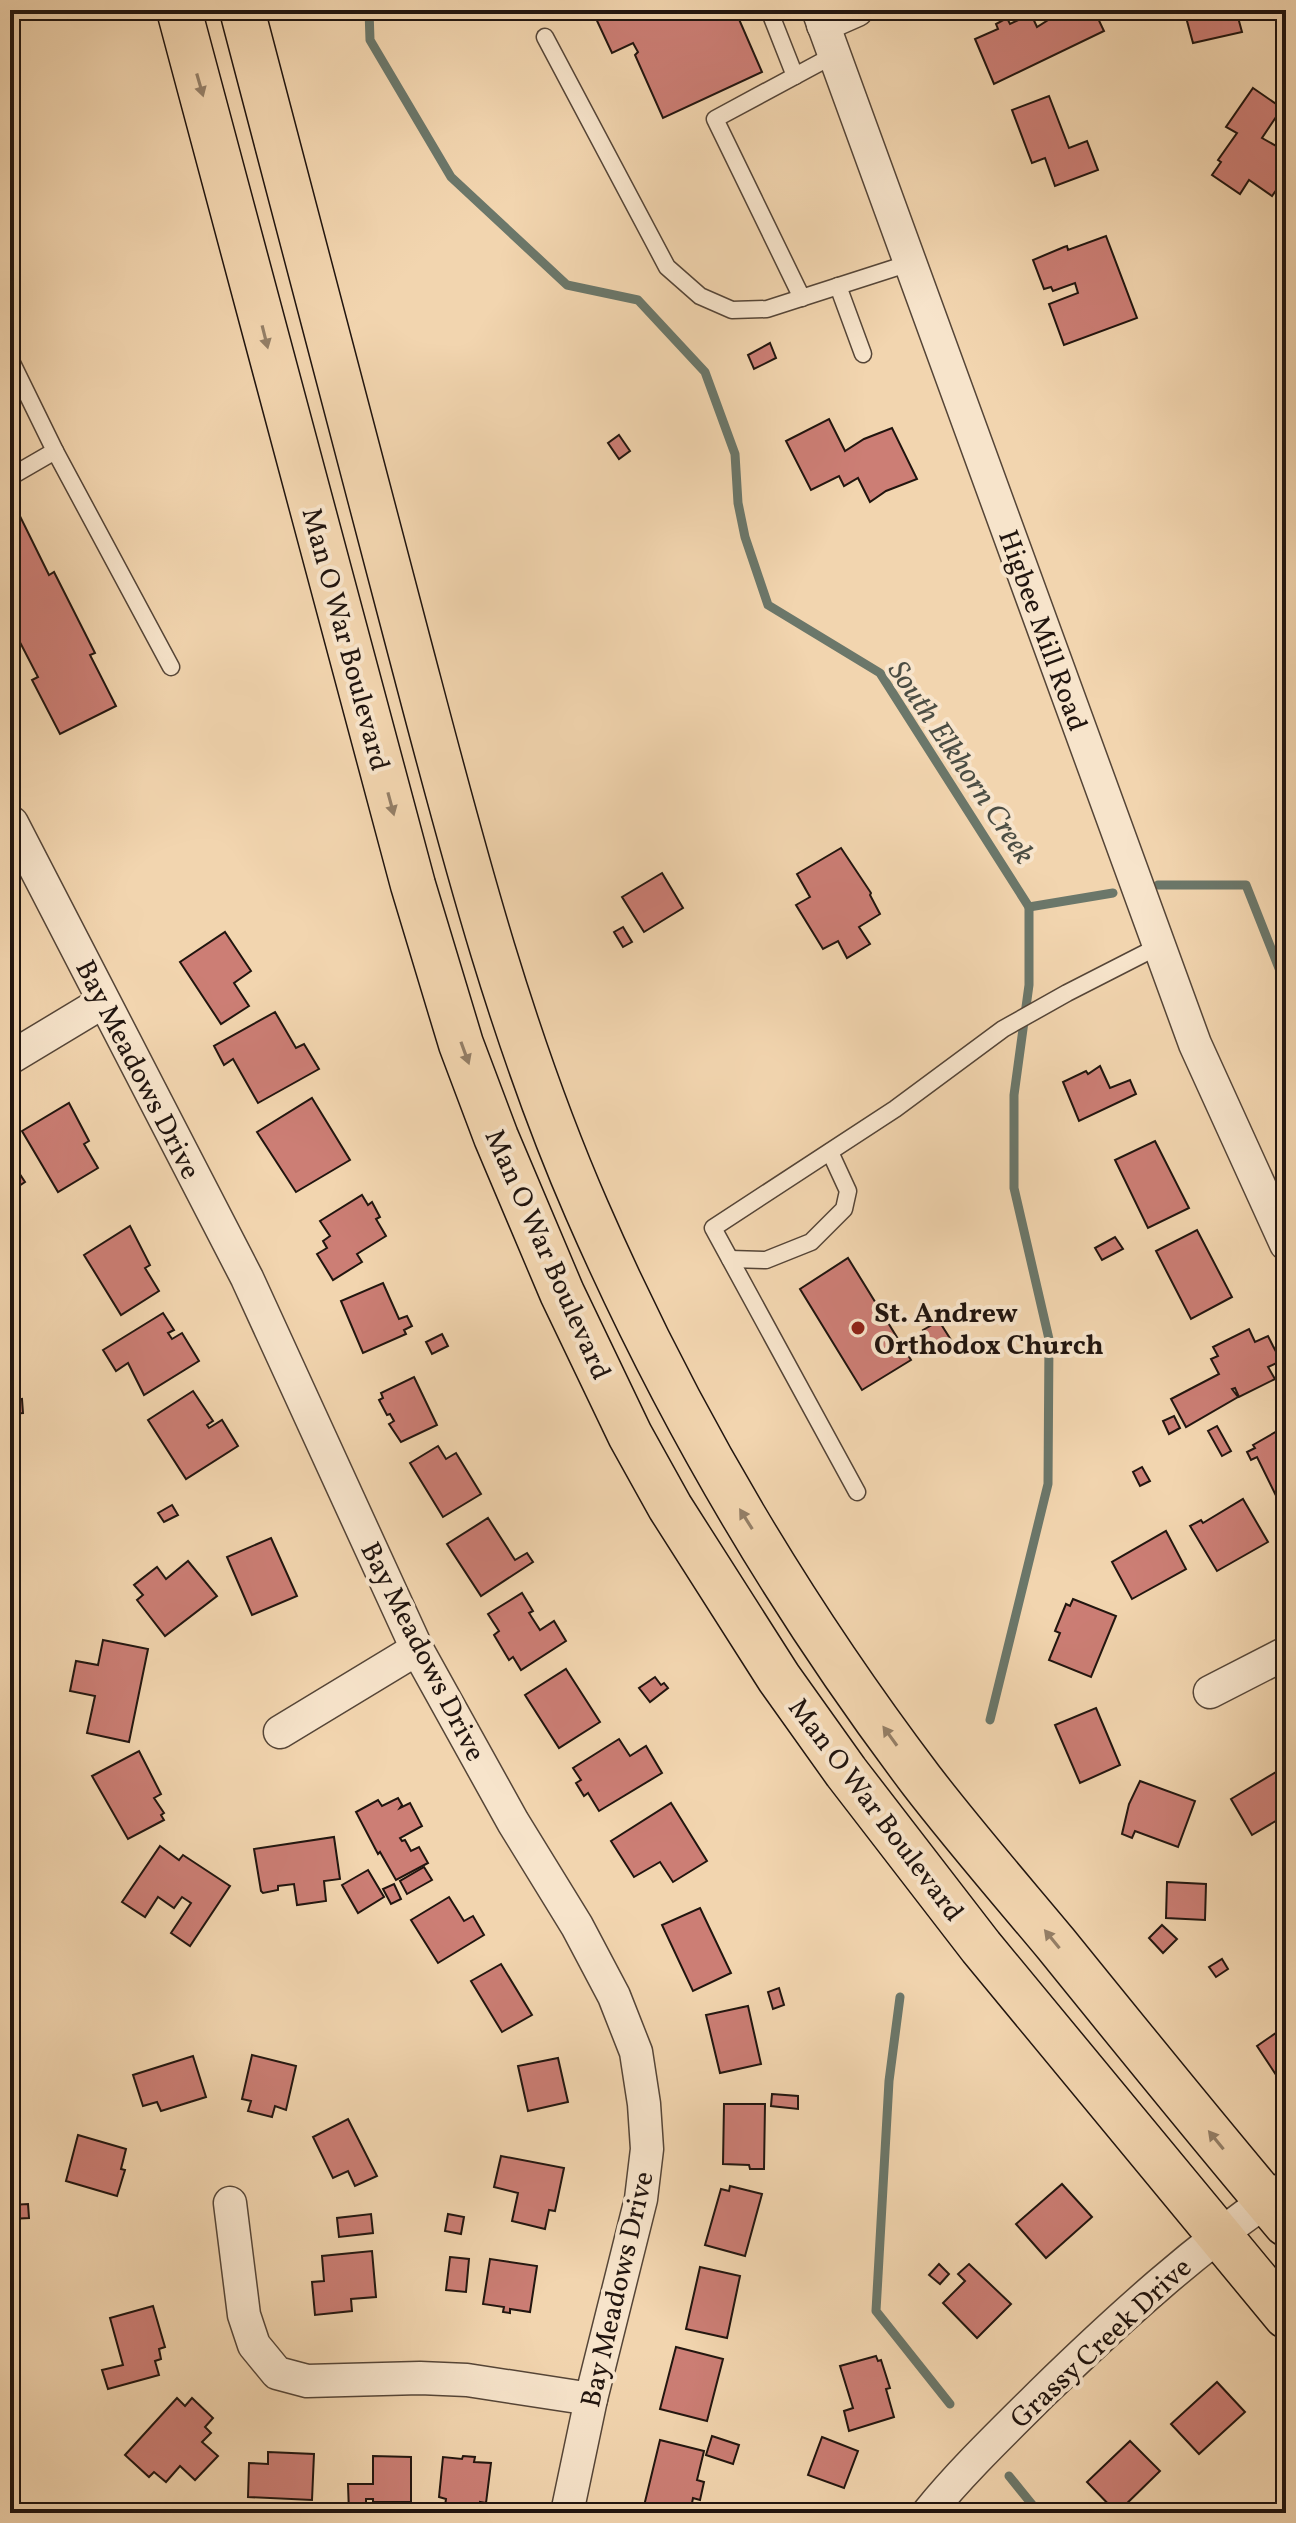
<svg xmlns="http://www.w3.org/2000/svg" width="1296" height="2523" font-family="Vollkorn,serif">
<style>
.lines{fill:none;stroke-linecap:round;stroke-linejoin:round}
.stream{stroke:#6b776a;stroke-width:9}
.building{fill:#cc7e75;stroke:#21150f;stroke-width:2}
.lane-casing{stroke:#554537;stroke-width:19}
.street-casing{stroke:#554537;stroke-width:35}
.primary-casing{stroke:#21150f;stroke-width:47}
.lane{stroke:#f7e4cb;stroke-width:16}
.street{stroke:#f7e4cb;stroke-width:32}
.primary{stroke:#f2d5af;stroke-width:44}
.oneway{fill:#947f67}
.poi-dot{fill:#8f2418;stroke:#f7e4cb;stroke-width:3}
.labels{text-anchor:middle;stroke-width:8;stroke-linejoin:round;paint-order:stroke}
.street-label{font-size:28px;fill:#21150f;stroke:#f7e4cb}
.poi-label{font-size:28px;font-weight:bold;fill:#21150f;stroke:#f7e4cb;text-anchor:start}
.water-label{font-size:30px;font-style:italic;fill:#4c4e44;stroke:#f7e4cb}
</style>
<rect width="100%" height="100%" fill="#f2d5af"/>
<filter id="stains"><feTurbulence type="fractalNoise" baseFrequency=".0025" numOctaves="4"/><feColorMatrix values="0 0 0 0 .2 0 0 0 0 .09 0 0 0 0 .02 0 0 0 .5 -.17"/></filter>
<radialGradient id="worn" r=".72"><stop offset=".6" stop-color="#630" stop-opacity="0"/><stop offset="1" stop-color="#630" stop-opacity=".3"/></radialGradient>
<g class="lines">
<g class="stream">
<path d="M 369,10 L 370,40 L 451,177 L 567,285 L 638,300 L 705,372 L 735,454 L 738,503 L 745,537 L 768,605 L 880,673 L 1029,907 L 1113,893"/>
<path d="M 1158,885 L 1246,885 L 1286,986"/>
<path d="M 990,1720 L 1048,1484 L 1049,1339 L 1014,1188 L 1014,1095 L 1029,985 L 1029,907"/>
<path d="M 900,1997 L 889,2081 L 876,2311 L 950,2404"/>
<path d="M 1009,2476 L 1039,2513"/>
</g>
</g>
<g class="building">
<path d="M 592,10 L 735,10 L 762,72 L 663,118 L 635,55 L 638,52 L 633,43 L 612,53 Z"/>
<path d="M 1064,10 L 1094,10 L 1104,31 L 994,84 L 975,39 L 998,29 L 996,24 L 1007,18 L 1010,24 L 1031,14 L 1037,27 Z"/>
<path d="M 1184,10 L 1236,10 L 1242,32 L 1193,43 Z"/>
<path d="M 1253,88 L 1282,108 L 1262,138 L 1278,147 L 1282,142 L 1286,144 L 1286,176 L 1272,196 L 1249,180 L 1240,194 L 1212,175 L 1221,162 L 1218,160 L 1237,133 L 1226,127 Z"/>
<path d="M 1049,96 L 1069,148 L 1087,141 L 1098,170 L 1055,186 L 1045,158 L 1032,163 L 1012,110 Z"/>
<path d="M 1106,236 L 1137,318 L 1064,345 L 1049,304 L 1078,293 L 1075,283 L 1053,291 L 1051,287 L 1044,289 L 1033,260 L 1064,247 L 1067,246 L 1068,250 Z"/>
<path d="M 770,343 L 776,358 L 754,369 L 748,355 Z"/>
<path d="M 829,419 L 845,451 L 864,439 L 892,428 L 917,479 L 886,491 L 870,502 L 858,478 L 844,486 L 839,476 L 811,490 L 786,441 Z"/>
<path d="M 619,435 L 630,451 L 619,459 L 608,443 Z"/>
<path d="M 12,500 L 49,575 L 54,572 L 95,653 L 90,655 L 116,706 L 60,734 L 32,680 L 38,677 L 10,623 Z"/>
<path d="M 841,848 L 871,893 L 870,895 L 880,914 L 859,927 L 870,944 L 847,958 L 838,941 L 823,949 L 796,905 L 810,897 L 797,874 Z"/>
<path d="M 662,873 L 683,908 L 644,932 L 622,897 Z"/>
<path d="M 623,927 L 632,942 L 623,947 L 614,932 Z"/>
<path d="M 225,932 L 251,971 L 234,983 L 249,1006 L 221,1024 L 180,962 Z"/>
<path d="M 275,1012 L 296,1048 L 304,1044 L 319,1069 L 258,1103 L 233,1059 L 224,1065 L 214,1046 Z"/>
<path d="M 1100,1066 L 1110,1088 L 1130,1080 L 1136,1094 L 1079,1121 L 1063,1082 L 1086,1071 L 1088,1074 Z"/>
<path d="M 312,1098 L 350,1160 L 296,1192 L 257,1132 Z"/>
<path d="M 69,1103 L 89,1141 L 84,1144 L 98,1168 L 58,1192 L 22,1131 Z"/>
<path d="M 1155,1141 L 1189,1208 L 1148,1228 L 1115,1160 Z"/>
<path d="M 10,1159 L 25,1182 L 10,1192 Z"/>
<path d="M 362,1195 L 368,1205 L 372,1202 L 380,1217 L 376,1219 L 386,1236 L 357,1254 L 362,1262 L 333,1280 L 317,1254 L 327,1248 L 323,1241 L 330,1236 L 320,1221 Z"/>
<path d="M 130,1226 L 150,1265 L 145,1268 L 159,1291 L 121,1315 L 84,1255 Z"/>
<path d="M 1197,1230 L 1232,1297 L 1191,1319 L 1156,1251 Z"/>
<path d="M 1115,1237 L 1123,1249 L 1102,1260 L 1095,1248 Z"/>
<path d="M 848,1258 L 911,1360 L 862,1390 L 800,1289 Z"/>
<path d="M 383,1283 L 399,1319 L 407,1316 L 412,1326 L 404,1330 L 406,1334 L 363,1353 L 341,1301 Z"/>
<path d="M 163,1313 L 174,1330 L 168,1333 L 172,1339 L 182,1333 L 199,1361 L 144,1395 L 128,1363 L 116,1371 L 103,1350 Z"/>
<path d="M 939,1321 L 951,1340 L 935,1350 L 923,1330 Z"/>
<path d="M 1249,1329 L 1255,1342 L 1268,1336 L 1273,1346 L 1281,1361 L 1268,1367 L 1275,1379 L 1239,1397 L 1235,1388 L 1232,1389 L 1238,1397 L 1186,1427 L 1171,1399 L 1219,1374 L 1211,1359 L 1218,1356 L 1213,1347 Z"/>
<path d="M 442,1334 L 448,1346 L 432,1354 L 426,1342 Z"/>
<path d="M 414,1377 L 437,1425 L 401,1442 L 389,1424 L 394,1421 L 390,1414 L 387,1415 L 379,1400 L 383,1398 L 381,1393 Z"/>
<path d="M 193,1391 L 213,1421 L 207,1425 L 209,1428 L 222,1420 L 238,1446 L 186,1479 L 148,1420 Z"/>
<path d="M 22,1399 L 23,1413 L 10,1414 L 10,1401 Z"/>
<path d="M 1174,1416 L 1180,1428 L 1169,1434 L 1163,1421 Z"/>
<path d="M 1217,1426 L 1231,1451 L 1222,1456 L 1208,1431 Z"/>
<path d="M 1286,1426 L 1286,1516 L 1257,1457 L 1251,1460 L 1247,1452 L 1255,1448 L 1253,1445 Z"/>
<path d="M 438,1446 L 446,1459 L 456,1453 L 481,1494 L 443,1517 L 410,1463 Z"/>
<path d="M 1142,1467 L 1150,1481 L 1140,1486 L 1133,1472 Z"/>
<path d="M 1243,1499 L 1268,1542 L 1217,1571 L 1190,1526 L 1201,1520 L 1203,1523 Z"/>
<path d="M 172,1505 L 178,1515 L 164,1522 L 158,1513 Z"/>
<path d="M 488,1518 L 515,1560 L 527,1553 L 533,1562 L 481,1596 L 447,1544 Z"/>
<path d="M 1166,1531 L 1186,1569 L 1132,1599 L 1112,1562 Z"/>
<path d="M 271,1538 L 297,1596 L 252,1615 L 227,1557 Z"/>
<path d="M 188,1561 L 217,1596 L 165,1636 L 137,1600 L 143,1595 L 134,1585 L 157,1567 L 166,1579 Z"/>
<path d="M 522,1593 L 533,1611 L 529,1613 L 540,1630 L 554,1621 L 566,1641 L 521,1670 L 513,1657 L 509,1660 L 494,1635 L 499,1631 L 488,1614 Z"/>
<path d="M 1073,1599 L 1116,1616 L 1091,1677 L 1049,1660 L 1060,1633 L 1055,1631 L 1066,1604 L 1070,1606 Z"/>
<path d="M 103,1640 L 148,1649 L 129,1742 L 87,1733 L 95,1696 L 70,1691 L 76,1661 L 98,1665 Z"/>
<path d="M 566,1669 L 600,1722 L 559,1748 L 525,1695 Z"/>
<path d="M 655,1677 L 661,1685 L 664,1683 L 668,1688 L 650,1702 L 639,1688 Z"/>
<path d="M 1096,1708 L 1120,1765 L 1080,1783 L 1055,1725 Z"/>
<path d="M 619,1739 L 630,1756 L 646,1746 L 662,1773 L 599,1811 L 588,1793 L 584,1796 L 576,1783 L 581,1780 L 573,1768 Z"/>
<path d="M 139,1751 L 161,1794 L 154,1798 L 164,1813 L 161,1815 L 164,1820 L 128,1839 L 92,1776 Z"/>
<path d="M 1286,1766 L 1286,1815 L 1252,1835 L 1231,1799 Z"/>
<path d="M 1140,1781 L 1195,1801 L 1178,1847 L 1135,1831 L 1132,1838 L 1122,1834 L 1129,1804 Z"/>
<path d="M 398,1798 L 402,1805 L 400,1808 L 410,1803 L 422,1826 L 400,1838 L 402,1841 L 405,1840 L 411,1851 L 419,1847 L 428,1863 L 396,1880 L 380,1852 L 378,1854 L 356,1812 L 378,1800 L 382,1806 Z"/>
<path d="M 671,1803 L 707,1861 L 673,1882 L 660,1862 L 634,1877 L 611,1841 Z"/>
<path d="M 334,1837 L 340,1879 L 324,1881 L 326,1901 L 297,1905 L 294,1884 L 278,1886 L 278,1890 L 263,1893 L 261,1891 L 254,1849 Z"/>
<path d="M 160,1846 L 179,1860 L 183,1855 L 230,1886 L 190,1946 L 171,1933 L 191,1903 L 182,1897 L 174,1908 L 158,1897 L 145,1917 L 122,1902 Z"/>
<path d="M 424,1867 L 432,1880 L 407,1894 L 400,1881 Z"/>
<path d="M 368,1870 L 384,1897 L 358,1913 L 342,1885 Z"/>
<path d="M 1167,1882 L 1206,1884 L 1205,1920 L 1166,1918 Z"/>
<path d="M 394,1884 L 401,1899 L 391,1904 L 383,1889 Z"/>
<path d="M 449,1897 L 464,1921 L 473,1916 L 484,1935 L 438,1963 L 411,1920 Z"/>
<path d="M 700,1908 L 731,1973 L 693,1991 L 662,1925 Z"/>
<path d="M 1162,1925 L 1177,1939 L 1163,1953 L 1149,1938 Z"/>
<path d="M 1222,1959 L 1228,1969 L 1216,1977 L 1209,1967 Z"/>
<path d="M 501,1964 L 532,2015 L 502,2032 L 471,1981 Z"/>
<path d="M 779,1988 L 784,2005 L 773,2009 L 768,1992 Z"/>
<path d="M 748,2006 L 761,2064 L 720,2073 L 706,2015 Z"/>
<path d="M 1286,2026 L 1286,2082 L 1282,2084 L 1257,2046 Z"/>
<path d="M 252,2055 L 296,2066 L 286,2110 L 275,2106 L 272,2117 L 248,2111 L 251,2101 L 242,2099 Z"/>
<path d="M 193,2056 L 206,2097 L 161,2111 L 157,2102 L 143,2106 L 133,2075 Z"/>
<path d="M 558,2058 L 568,2102 L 528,2111 L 518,2066 Z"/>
<path d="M 772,2094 L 798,2096 L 798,2109 L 771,2106 Z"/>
<path d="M 724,2104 L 765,2104 L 764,2169 L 750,2169 L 749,2165 L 723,2164 Z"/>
<path d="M 348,2119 L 377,2176 L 355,2186 L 348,2171 L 333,2178 L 313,2137 Z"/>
<path d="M 78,2135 L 126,2149 L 121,2169 L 125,2170 L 117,2196 L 66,2181 Z"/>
<path d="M 501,2156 L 564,2168 L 555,2211 L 549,2210 L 545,2229 L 512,2221 L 518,2193 L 494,2187 Z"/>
<path d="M 1062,2184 L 1092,2217 L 1046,2258 L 1016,2224 Z"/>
<path d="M 730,2186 L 762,2194 L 745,2256 L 705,2245 L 721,2189 L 729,2191 Z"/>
<path d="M 28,2204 L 29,2218 L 11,2219 L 11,2205 Z"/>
<path d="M 371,2214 L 373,2233 L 339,2237 L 337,2218 Z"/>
<path d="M 448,2214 L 464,2217 L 461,2234 L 445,2231 Z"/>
<path d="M 372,2251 L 376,2297 L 351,2299 L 352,2311 L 315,2315 L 312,2282 L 324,2281 L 322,2256 Z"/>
<path d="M 450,2257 L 469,2259 L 466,2292 L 446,2290 Z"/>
<path d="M 490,2259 L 537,2266 L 530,2312 L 510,2309 L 510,2313 L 503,2312 L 504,2307 L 483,2304 Z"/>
<path d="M 939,2264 L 949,2274 L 940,2284 L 929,2275 Z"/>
<path d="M 969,2264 L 1011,2304 L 977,2338 L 943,2303 L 965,2281 L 958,2274 Z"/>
<path d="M 700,2267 L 740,2276 L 727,2338 L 686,2329 Z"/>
<path d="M 153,2306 L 165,2347 L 159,2349 L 161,2359 L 155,2361 L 159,2375 L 108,2389 L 102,2370 L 123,2365 L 110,2318 Z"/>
<path d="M 676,2347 L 723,2359 L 707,2421 L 660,2409 Z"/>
<path d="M 876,2356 L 878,2361 L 881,2360 L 890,2388 L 886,2389 L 894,2417 L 849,2431 L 844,2411 L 853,2408 L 840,2366 Z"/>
<path d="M 1217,2382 L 1245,2412 L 1199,2454 L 1171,2424 Z"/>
<path d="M 177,2398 L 185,2406 L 192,2398 L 213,2418 L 205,2427 L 211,2433 L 202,2442 L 218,2456 L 195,2480 L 180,2466 L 166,2482 L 154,2472 L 149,2477 L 125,2455 Z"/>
<path d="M 712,2436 L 739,2445 L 733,2464 L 706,2455 Z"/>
<path d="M 822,2437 L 858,2451 L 844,2488 L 808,2475 Z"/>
<path d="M 660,2440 L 704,2451 L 697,2480 L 704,2482 L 700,2500 L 693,2498 L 690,2513 L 675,2513 L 644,2506 Z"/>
<path d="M 1130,2441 L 1160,2471 L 1117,2513 L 1087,2482 Z"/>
<path d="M 268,2452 L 314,2454 L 312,2500 L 248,2497 L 249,2463 L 268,2464 Z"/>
<path d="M 373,2456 L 411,2457 L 411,2502 L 373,2502 L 373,2499 L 366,2499 L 366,2513 L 349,2513 L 348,2484 L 373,2484 Z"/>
<path d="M 463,2456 L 475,2457 L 474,2462 L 491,2463 L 486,2503 L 480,2502 L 479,2511 L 465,2510 L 465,2513 L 444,2513 L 446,2499 L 439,2497 L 443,2457 L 462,2459 Z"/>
</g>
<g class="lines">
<defs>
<g id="lane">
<path d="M 769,10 L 795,76"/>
<path d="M 545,37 L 667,267 L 700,296 L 732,310 L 767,309 L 910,263"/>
<path d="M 838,286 L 863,354"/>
<path d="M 802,298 L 715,119 L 834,55"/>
<path d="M 10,359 L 55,451 L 10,477"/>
<path d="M 55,451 L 171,667"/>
<path d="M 730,1259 L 766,1260 L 811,1242 L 844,1209 L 848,1191 L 830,1152"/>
<path d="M 857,1492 L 713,1228 L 895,1109 L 1003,1029 L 1067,993 L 1159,946"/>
</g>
<g id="street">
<path d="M 818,10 L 1195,1044 L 1286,1244"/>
<path d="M 823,25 L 857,10"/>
<path d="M 12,823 L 247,1278 L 417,1649 L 513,1822 L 577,1926 L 614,1996 L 636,2052 L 644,2104 L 647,2149 L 641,2199 L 591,2399 L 567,2513"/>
<path d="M 10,1058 L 103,1002"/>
<path d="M 1210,1692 L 1286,1653"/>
<path d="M 280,1732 L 417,1649"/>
<path d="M 230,2203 L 244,2315 L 254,2345 L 277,2373 L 307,2381 L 420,2378 L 467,2380 L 591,2399"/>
<path d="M 928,2513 C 963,2470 1003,2432 1042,2393 C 1119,2318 1197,2247 1286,2187"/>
</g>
<g id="primary">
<path d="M 179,10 L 413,885 L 461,1044 L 496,1137 L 562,1293 L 630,1435 L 670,1507 L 779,1678 L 846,1772 L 981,1947 L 1286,2316"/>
<path d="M 242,10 C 297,219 352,429 407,638 C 458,831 507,1027 587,1210 C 675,1412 788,1604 921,1780 C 964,1836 1011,1890 1056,1944 C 1132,2038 1208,2132 1286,2224"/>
</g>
</defs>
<use href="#lane" class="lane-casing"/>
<use href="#street" class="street-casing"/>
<use href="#primary" class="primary-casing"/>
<use href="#lane" class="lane"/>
<use href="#street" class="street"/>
<use href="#primary" class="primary"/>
</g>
<defs><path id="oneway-solid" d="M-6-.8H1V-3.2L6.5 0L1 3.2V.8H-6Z" transform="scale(2)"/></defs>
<g class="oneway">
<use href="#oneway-solid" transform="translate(200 85) rotate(74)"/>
<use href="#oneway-solid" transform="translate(265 337) rotate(76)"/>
<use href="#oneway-solid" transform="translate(391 804) rotate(75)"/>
<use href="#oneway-solid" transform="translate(465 1053) rotate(70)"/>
<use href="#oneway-solid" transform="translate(746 1519) rotate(-122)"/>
<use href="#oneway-solid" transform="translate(890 1736) rotate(-126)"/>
<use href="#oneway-solid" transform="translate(1052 1939) rotate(-129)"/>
<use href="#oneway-solid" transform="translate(1216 2140) rotate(-129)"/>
</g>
<circle class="poi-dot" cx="858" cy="1328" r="8"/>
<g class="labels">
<g class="street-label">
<text transform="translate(1044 630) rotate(70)" y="10">Higbee Mill Road</text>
<text transform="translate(347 639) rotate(75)" y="10">Man O War Boulevard</text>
<text transform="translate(139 1069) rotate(63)" y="10">Bay Meadows Drive</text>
<text transform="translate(549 1254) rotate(66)" y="10">Man O War Boulevard</text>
<text transform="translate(424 1651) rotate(63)" y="10">Bay Meadows Drive</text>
<text transform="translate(877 1809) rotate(53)" y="10">Man O War Boulevard</text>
<text transform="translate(616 2289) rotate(-77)" y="10">Bay Meadows Drive</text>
<text transform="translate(1100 2342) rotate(-43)" y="10">Grassy Creek Drive</text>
</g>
<g class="poi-label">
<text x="874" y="1322">St. Andrew<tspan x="874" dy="32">Orthodox Church</tspan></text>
</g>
<g class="water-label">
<text transform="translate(962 762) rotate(56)" y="10">South Elkhorn Creek</text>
</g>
</g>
<rect width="1296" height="2523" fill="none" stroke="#f2d5af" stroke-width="40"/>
<rect x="12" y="12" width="1272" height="2499" fill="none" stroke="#21150f" stroke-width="4"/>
<rect x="20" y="20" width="1256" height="2483" fill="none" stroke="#21150f" stroke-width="2"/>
<rect width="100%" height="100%" filter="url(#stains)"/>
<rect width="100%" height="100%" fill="url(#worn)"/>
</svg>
